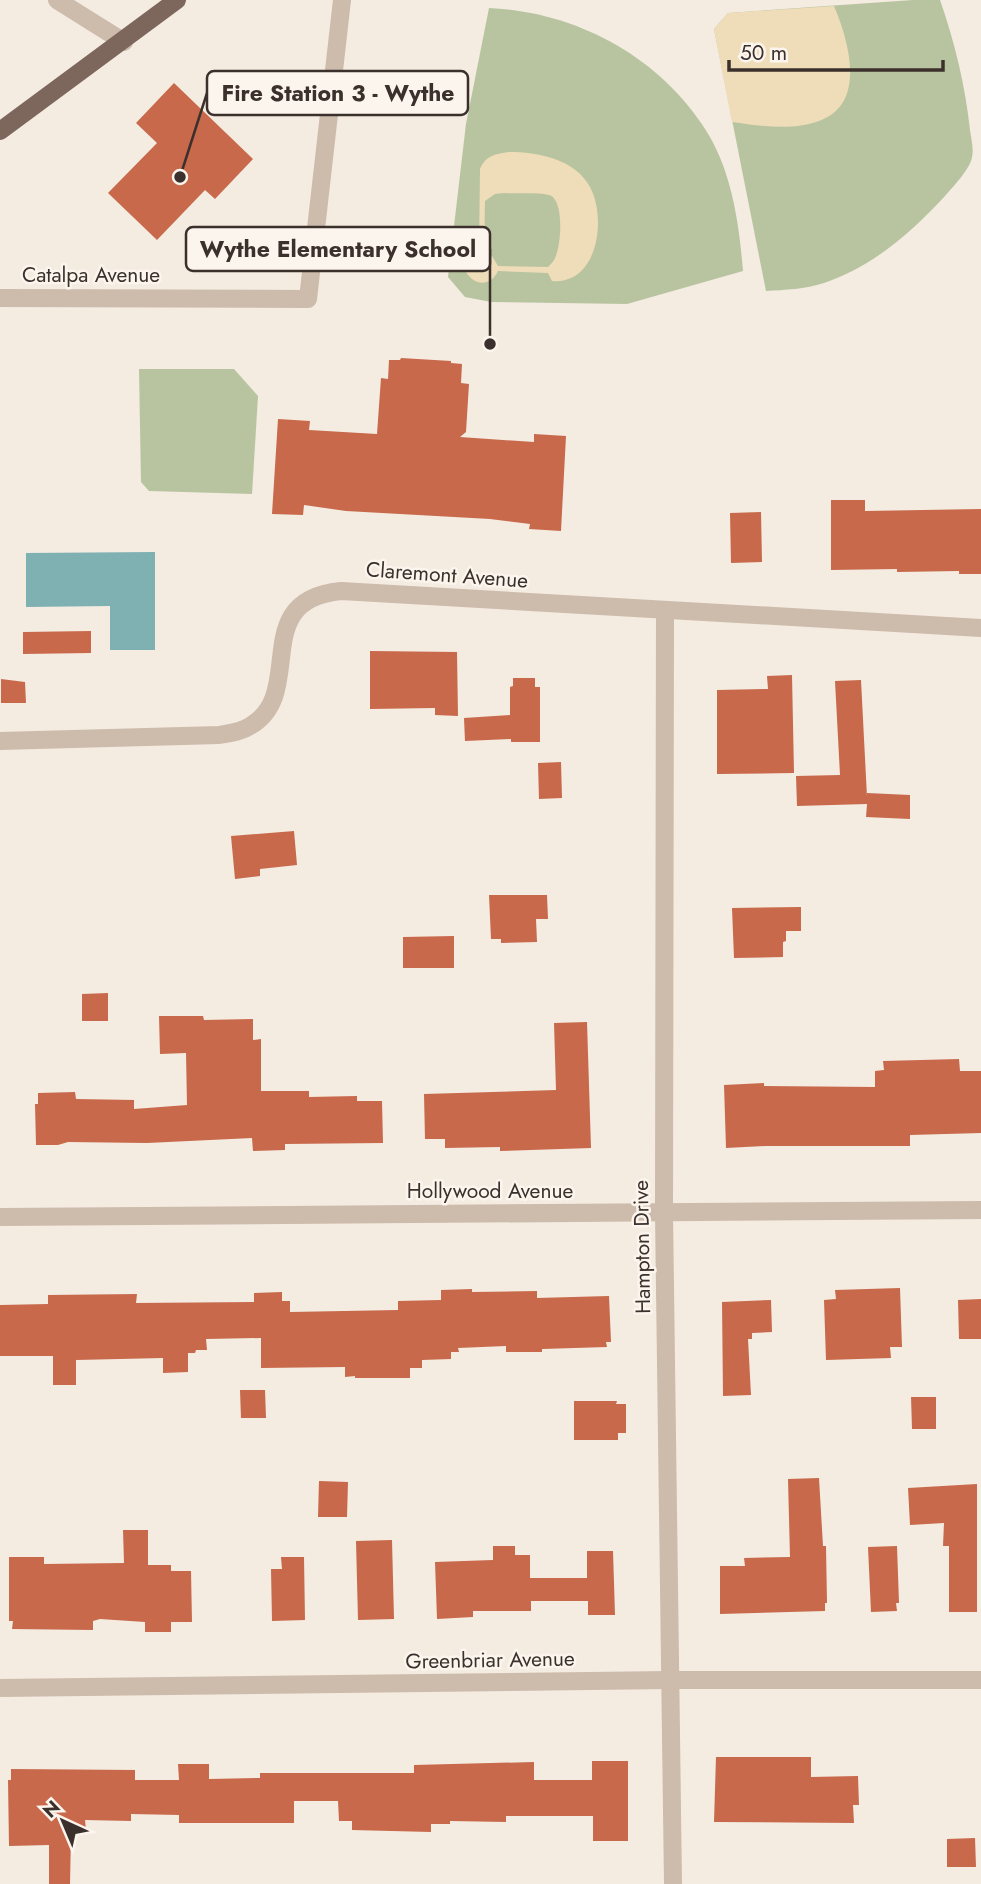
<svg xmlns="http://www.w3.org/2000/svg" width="981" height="1884" font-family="Jost,sans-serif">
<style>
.green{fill:#b8c4a0}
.sand{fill:#efdcb8;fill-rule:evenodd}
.water{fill:#7fb0b2}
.building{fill:#c8694b}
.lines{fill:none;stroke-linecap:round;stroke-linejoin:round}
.minor{stroke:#cdbbac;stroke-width:18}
.major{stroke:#7d675c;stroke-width:18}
.labels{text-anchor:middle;stroke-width:5;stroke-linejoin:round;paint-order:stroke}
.street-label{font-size:21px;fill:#3b302b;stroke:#fbf5ee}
.leader{fill:none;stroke:#3b302b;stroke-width:2.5}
.callout-dot{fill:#3b302b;stroke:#fbf5ee;stroke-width:2.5}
.callout{fill:#fbf5ee;stroke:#3b302b;stroke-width:2.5}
.callout-label{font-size:23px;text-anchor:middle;font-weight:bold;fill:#3b302b}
</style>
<rect width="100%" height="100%" fill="#f4ebe1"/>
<g class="green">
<path d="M 913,0 L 940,0 C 955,43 965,85 970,130 C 971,138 974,149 972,157 C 971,168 952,188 945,196 C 912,232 872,267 824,283 C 805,289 785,290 766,291 L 714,29 L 728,13 Z"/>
<path d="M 489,8 C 578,12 663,58 710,137 C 733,178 739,226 743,271 L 627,304 L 491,302 L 465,297 L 448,277 L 466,124 Z"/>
<path d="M 139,369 L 234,369 L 258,396 L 252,494 L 149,491 L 141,482 Z"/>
</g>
<g class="sand">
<path d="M 834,6 C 848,39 868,104 819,121 C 791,131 761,126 732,122 L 714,29 L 728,13 Z"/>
<path d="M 509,152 C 538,152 575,159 590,187 C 607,218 598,285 552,281 L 548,273 L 498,271 C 491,286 475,287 466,272 L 470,257 L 479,252 L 480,169 C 486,155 496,154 509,152 ZM 504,193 C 517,194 537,192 549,195 C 565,199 561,247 555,258 C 554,261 550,265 548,267 L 498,266 L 492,256 L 484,252 L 485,201 L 495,194 Z"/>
</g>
<path class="water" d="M 155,552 L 155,650 L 110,650 L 110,606 L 26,607 L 26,553 Z"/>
<g class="building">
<path d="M 174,83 L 253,159 L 215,199 L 205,190 L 157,240 L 108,193 L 157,143 L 136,123 Z"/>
<path d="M 401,358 L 451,361 L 451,363 L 462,364 L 461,383 L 469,384 L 466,432 L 460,437 L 534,442 L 534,434 L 566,436 L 561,531 L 529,529 L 530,524 L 490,519 L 346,511 L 304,505 L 303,515 L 272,514 L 278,419 L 310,421 L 309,430 L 377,434 L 381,378 L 388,379 L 389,360 L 400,360 Z"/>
<path d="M 831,500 L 865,500 L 865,511 L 981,509 L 981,574 L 959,574 L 959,571 L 897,572 L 897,569 L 831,570 Z"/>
<path d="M 761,512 L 762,562 L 731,563 L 730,513 Z"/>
<path d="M 91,631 L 91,653 L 23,654 L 23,632 Z"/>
<path d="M 370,651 L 457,652 L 458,716 L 435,715 L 435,708 L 370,709 Z"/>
<path d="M 792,675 L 794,773 L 717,774 L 717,690 L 768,689 L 767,676 Z"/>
<path d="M 513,678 L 535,678 L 535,687 L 540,687 L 540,742 L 511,742 L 511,739 L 465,741 L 464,718 L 510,715 L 510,687 L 513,686 Z"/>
<path d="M 1,679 L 25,682 L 26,703 L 1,703 Z"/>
<path d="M 861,680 L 867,797 L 867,793 L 910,795 L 910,819 L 866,817 L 867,804 L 797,806 L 796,776 L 840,775 L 835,681 Z"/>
<path d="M 561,762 L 562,798 L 539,799 L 538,763 Z"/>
<path d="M 294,831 L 297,865 L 260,869 L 260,876 L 235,879 L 231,836 Z"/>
<path d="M 489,895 L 547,895 L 548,919 L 536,919 L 537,942 L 501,943 L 501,939 L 491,939 Z"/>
<path d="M 801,907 L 801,931 L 786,931 L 786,941 L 783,942 L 783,957 L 734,958 L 732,908 Z"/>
<path d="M 454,936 L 454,968 L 403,968 L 403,937 Z"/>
<path d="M 108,993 L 108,1021 L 82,1021 L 82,994 Z"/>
<path d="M 159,1016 L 203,1016 L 204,1020 L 253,1019 L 253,1040 L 261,1039 L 261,1091 L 309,1091 L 309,1097 L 357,1096 L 357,1101 L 382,1101 L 383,1143 L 285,1144 L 285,1150 L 253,1151 L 252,1138 L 147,1143 L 68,1142 L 58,1145 L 36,1145 L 35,1104 L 38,1104 L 38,1093 L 75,1092 L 76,1099 L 134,1100 L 134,1109 L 187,1105 L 186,1053 L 160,1054 Z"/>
<path d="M 587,1022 L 591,1148 L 500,1151 L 500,1147 L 445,1148 L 445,1139 L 425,1139 L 424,1094 L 556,1090 L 554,1023 Z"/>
<path d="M 959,1059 L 960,1071 L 981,1071 L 981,1133 L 910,1135 L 910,1146 L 766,1146 L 726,1148 L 724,1085 L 764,1083 L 764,1086 L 875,1087 L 875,1071 L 884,1070 L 883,1061 Z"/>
<path d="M 900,1288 L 902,1347 L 890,1347 L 891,1358 L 826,1360 L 824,1300 L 836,1299 L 835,1290 Z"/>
<path d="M 472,1289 L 472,1292 L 537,1291 L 537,1298 L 609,1296 L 611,1342 L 606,1342 L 607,1347 L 542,1349 L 542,1352 L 506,1352 L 506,1346 L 458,1348 L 459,1352 L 451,1352 L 451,1359 L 422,1360 L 422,1368 L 410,1368 L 410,1378 L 355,1378 L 355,1376 L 345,1377 L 345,1367 L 261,1368 L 261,1338 L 206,1339 L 207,1350 L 196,1350 L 195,1353 L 188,1353 L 188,1372 L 163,1373 L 163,1358 L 76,1360 L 76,1385 L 53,1385 L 53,1356 L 0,1356 L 0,1305 L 48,1304 L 48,1295 L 137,1294 L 136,1303 L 254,1302 L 254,1293 L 282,1292 L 282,1301 L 290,1301 L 290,1312 L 398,1310 L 398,1301 L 441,1300 L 441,1290 Z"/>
<path d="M 981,1299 L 981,1339 L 959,1339 L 958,1300 Z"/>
<path d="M 771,1300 L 772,1332 L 752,1333 L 752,1339 L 748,1339 L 751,1395 L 723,1396 L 722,1302 Z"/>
<path d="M 240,1390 L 265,1390 L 266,1418 L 241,1418 Z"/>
<path d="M 911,1397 L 936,1397 L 936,1429 L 912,1429 Z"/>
<path d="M 574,1401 L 617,1401 L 616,1404 L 626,1404 L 626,1433 L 618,1433 L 618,1440 L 574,1440 Z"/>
<path d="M 819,1478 L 823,1546 L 826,1546 L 827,1603 L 825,1603 L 825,1611 L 720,1614 L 720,1566 L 745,1566 L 744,1558 L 790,1557 L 788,1479 Z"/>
<path d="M 319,1481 L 348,1482 L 347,1517 L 318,1517 Z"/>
<path d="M 977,1484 L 977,1612 L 949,1612 L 949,1546 L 943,1546 L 944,1523 L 910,1525 L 908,1488 Z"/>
<path d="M 123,1530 L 148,1530 L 148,1565 L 171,1565 L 171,1571 L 191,1571 L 192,1622 L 171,1622 L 171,1632 L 145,1632 L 145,1622 L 100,1619 L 93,1621 L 93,1630 L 12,1629 L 13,1621 L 9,1621 L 9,1557 L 44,1557 L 44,1564 L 124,1563 Z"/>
<path d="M 392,1540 L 394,1619 L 358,1620 L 356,1541 Z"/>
<path d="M 493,1546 L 515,1546 L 515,1555 L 530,1555 L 530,1578 L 587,1578 L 587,1551 L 613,1551 L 615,1615 L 588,1615 L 588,1601 L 531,1601 L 531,1611 L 473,1611 L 473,1617 L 437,1619 L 435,1562 L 493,1560 Z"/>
<path d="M 897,1546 L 899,1603 L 896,1603 L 897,1611 L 871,1612 L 868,1547 Z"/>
<path d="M 281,1557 L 304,1557 L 305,1620 L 272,1621 L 271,1569 L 282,1569 Z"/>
<path d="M 716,1757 L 811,1757 L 811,1777 L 858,1776 L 859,1805 L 853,1805 L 854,1823 L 714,1822 Z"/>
<path d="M 592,1761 L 628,1761 L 628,1841 L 593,1841 L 593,1816 L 506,1816 L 506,1822 L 450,1821 L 450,1824 L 431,1824 L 431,1832 L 352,1830 L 352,1821 L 339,1821 L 338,1801 L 294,1801 L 294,1823 L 179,1823 L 179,1815 L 131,1814 L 131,1821 L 85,1820 L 86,1830 L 76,1830 L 76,1834 L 71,1834 L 70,1884 L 49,1884 L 49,1845 L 9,1846 L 8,1780 L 11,1780 L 11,1769 L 135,1770 L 135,1780 L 179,1780 L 178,1764 L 209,1764 L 209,1779 L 260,1778 L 260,1773 L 414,1773 L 414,1765 L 534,1762 L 534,1780 L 592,1780 Z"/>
<path d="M 975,1838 L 976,1867 L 947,1867 L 947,1839 Z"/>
</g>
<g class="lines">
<g class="minor">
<path d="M 57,0 L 124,42"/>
<path d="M 0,298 L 308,299 L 342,0"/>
<path d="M 665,610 L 664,1213 L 673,1884"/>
<path d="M 0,741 L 219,735 C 230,733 241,732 250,726 C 308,693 247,600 341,591 L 981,628"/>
<path d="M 0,1217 L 981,1210"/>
<path d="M 0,1688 L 670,1680 L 981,1680"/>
</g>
<path class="major" d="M 0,131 L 177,0"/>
</g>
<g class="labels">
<g class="street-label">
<text x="91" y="282">Catalpa Avenue</text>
<text transform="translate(447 575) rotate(4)" y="7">Claremont Avenue</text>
<text x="490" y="1198">Hollywood Avenue</text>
<text transform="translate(642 1247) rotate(-91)" y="7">Hampton Drive</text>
<text transform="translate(490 1660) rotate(-1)" y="7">Greenbriar Avenue</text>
</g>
</g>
<path class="leader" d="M180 177L207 93M490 344L490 249"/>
<g class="callout-dot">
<circle cx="180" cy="177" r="7"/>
<circle cx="490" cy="344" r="7"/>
</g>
<g class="callout">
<rect x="207" y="71" width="261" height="44" rx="7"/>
<rect x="186" y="227" width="304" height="44" rx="7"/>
</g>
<g class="callout-label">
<text x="338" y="101">Fire Station 3 - Wythe</text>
<text x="338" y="257">Wythe Elementary School</text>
</g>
<g transform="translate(63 1821) rotate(316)" stroke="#fbf5ee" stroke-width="5" paint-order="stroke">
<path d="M0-5L12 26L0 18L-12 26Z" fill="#3b302b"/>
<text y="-10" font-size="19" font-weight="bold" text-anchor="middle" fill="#3b302b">N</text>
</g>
<path d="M729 60v10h214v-10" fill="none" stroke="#3b302b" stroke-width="3.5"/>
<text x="740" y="60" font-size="21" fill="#3b302b" stroke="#fbf5ee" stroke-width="5" paint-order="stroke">50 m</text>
</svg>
